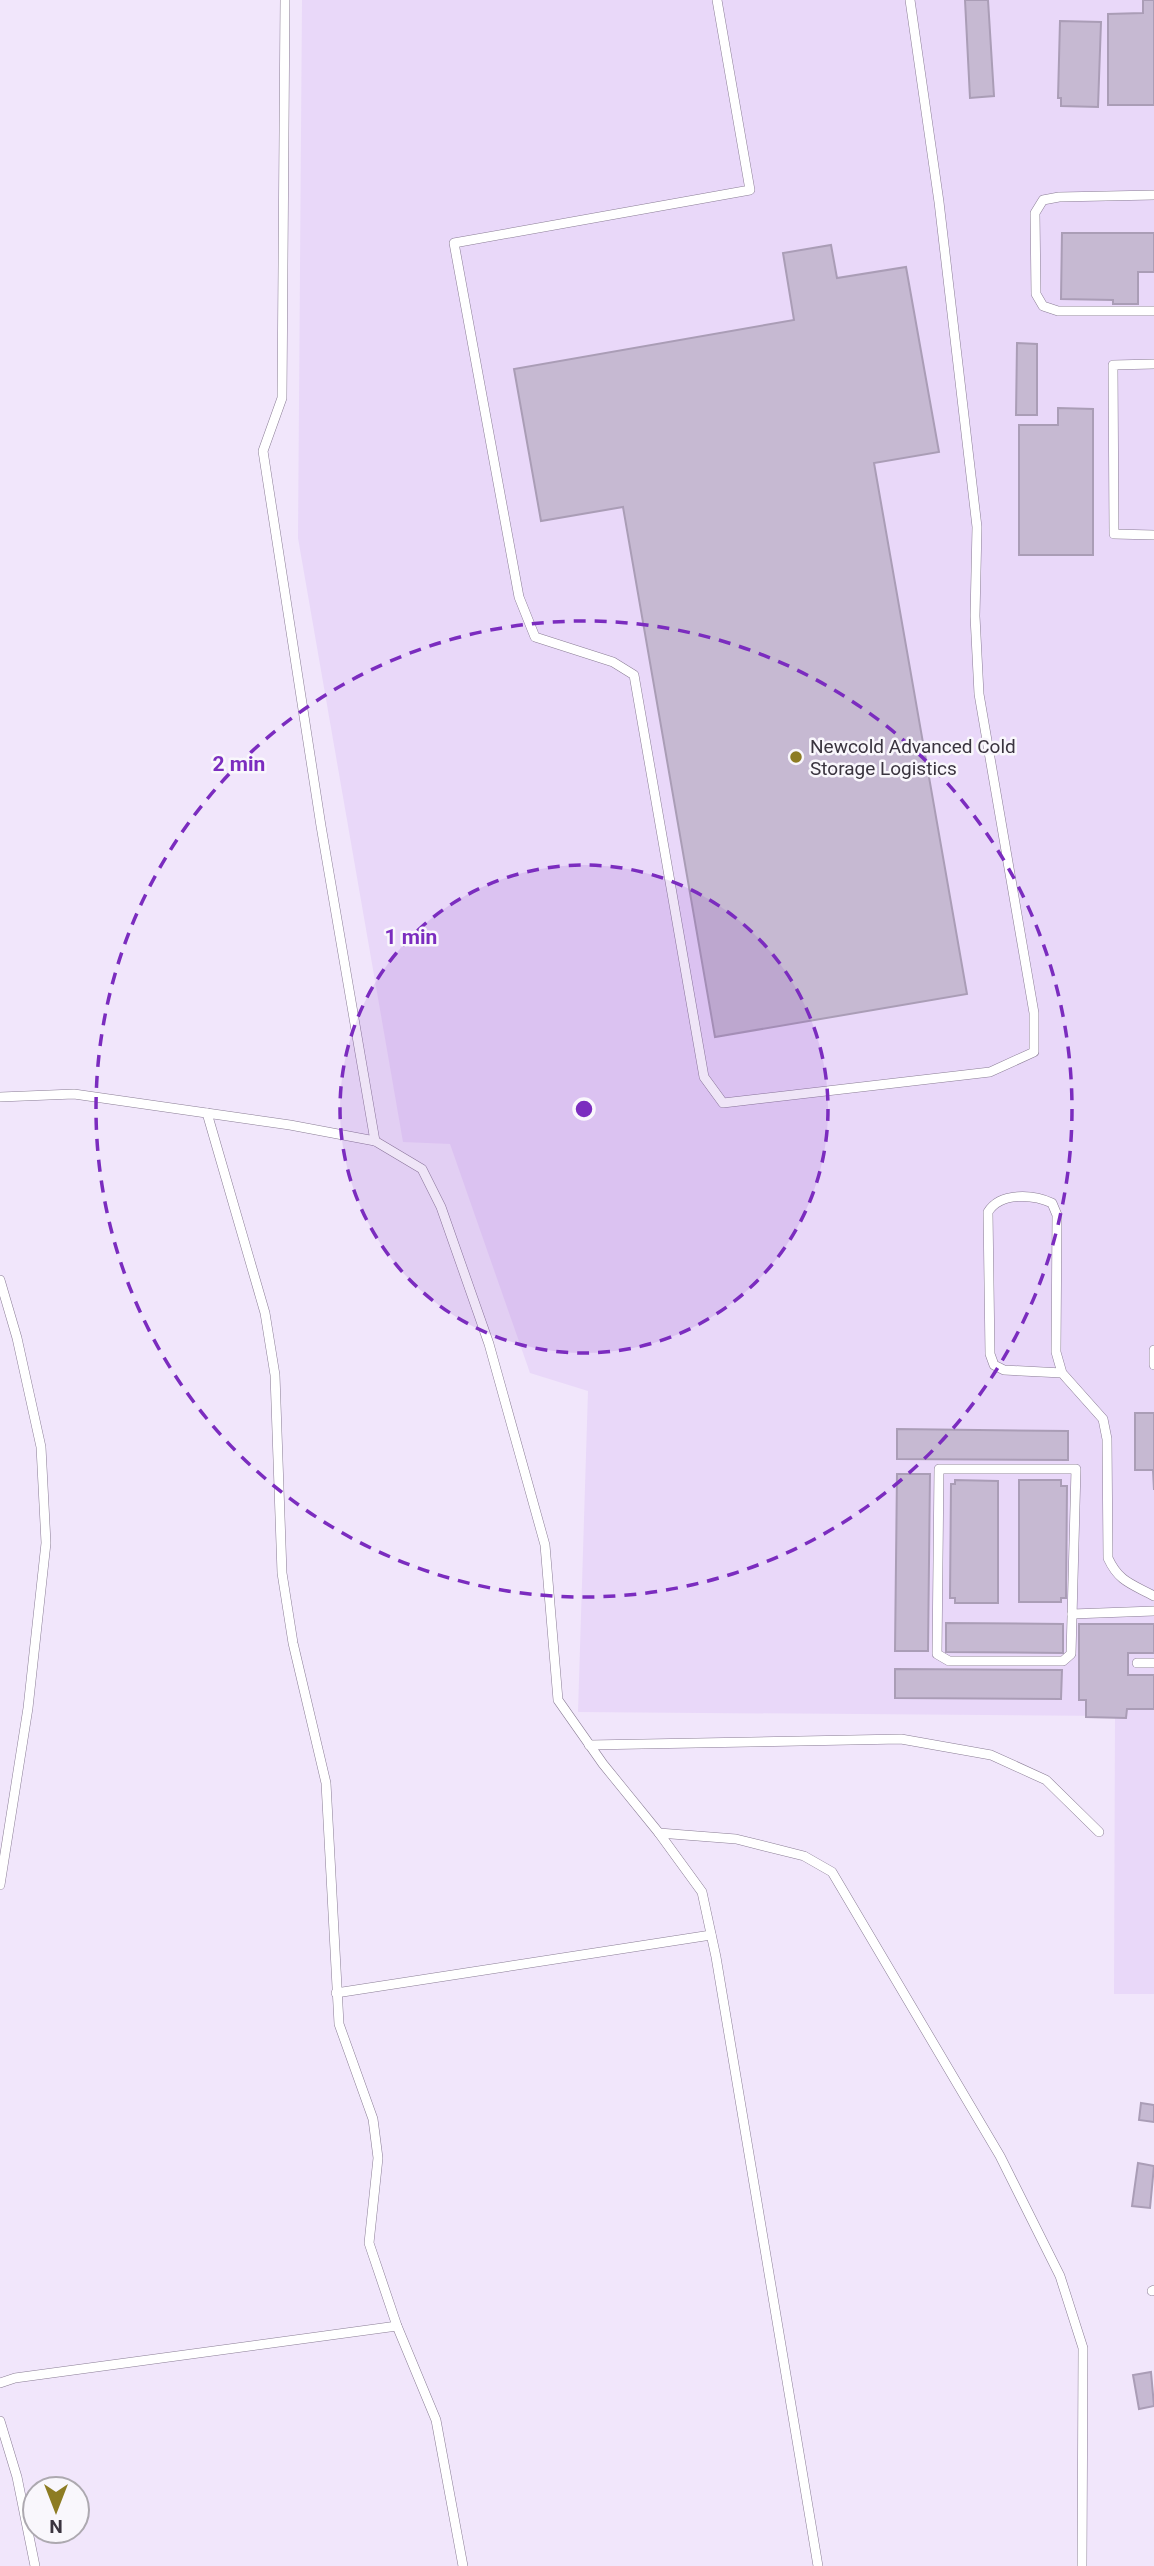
<svg xmlns="http://www.w3.org/2000/svg" width="1154" height="2566" font-family="Roboto,sans-serif">
<style>
.built{fill:#e9d8f9}
.building{fill:#c6b9d2;stroke:#aa9db6;stroke-width:2}
.lines{fill:none;stroke-linecap:round;stroke-linejoin:round}
.service-casing{stroke:#8a7d95;stroke-width:10}
.service{stroke:#fff;stroke-width:9}
.ring{fill:none;stroke:#7b2cbf;stroke-width:3.5;stroke-dasharray:12 9}
.poi-dot{fill:#8d7c23;stroke:#f9f7fc;stroke-width:2.5}
.labels{text-anchor:middle;stroke-width:5;stroke-linejoin:round;paint-order:stroke}
.poi-label{font-size:19px;fill:#3a343f;stroke:#f9f7fc;text-anchor:start}
.centre{fill:#7b2cbf;stroke:#f9f7fc;stroke-width:3.5}
.ring-label{font-size:21px;text-anchor:middle;font-weight:bold;fill:#7b2cbf;stroke:#f9f7fc;stroke-width:5;stroke-linejoin:round;paint-order:stroke}
</style>
<rect width="100%" height="100%" fill="#f1e6fb"/>
<path class="built" d="M 302,0 L 1154,0 L 1154,1994 L 1114,1994 L 1115,1716 L 578,1712 L 588,1391 L 530,1373 L 450,1144 L 403,1142 L 298,538 Z"/>
<g class="building">
<path d="M 965,0 L 988,0 L 994,96 L 970,98 Z"/>
<path d="M 1143,0 L 1154,0 L 1154,105 L 1108,105 L 1108,14 L 1143,13 Z"/>
<path d="M 1060,21 L 1101,22 L 1098,107 L 1061,106 L 1061,98 L 1058,98 Z"/>
<path d="M 1062,233 L 1154,233 L 1154,272 L 1138,272 L 1138,304 L 1113,304 L 1113,300 L 1061,299 Z"/>
<path d="M 831,245 L 837,278 L 906,267 L 939,452 L 874,463 L 967,994 L 715,1037 L 623,507 L 541,521 L 514,369 L 794,320 L 783,253 Z"/>
<path d="M 1017,343 L 1037,344 L 1037,415 L 1016,415 Z"/>
<path d="M 1058,408 L 1093,409 L 1093,555 L 1019,555 L 1019,425 L 1058,425 Z"/>
<path d="M 1135,1413 L 1154,1413 L 1154,1490 L 1153,1470 L 1135,1470 Z"/>
<path d="M 897,1429 L 1068,1431 L 1068,1460 L 897,1459 Z"/>
<path d="M 897,1474 L 930,1474 L 928,1651 L 895,1651 Z"/>
<path d="M 955,1480 L 998,1481 L 998,1603 L 955,1603 L 955,1598 L 950,1598 L 951,1484 L 955,1484 Z"/>
<path d="M 1019,1480 L 1061,1480 L 1061,1486 L 1067,1486 L 1066,1598 L 1061,1598 L 1061,1602 L 1019,1602 Z"/>
<path d="M 946,1623 L 1063,1624 L 1063,1653 L 946,1652 Z"/>
<path d="M 1079,1624 L 1154,1624 L 1154,1653 L 1128,1653 L 1128,1675 L 1154,1675 L 1154,1709 L 1127,1709 L 1126,1718 L 1086,1717 L 1086,1700 L 1079,1700 Z"/>
<path d="M 895,1669 L 1062,1670 L 1061,1699 L 895,1698 Z"/>
<path d="M 1141,2103 L 1154,2105 L 1154,2122 L 1139,2120 Z"/>
<path d="M 1138,2163 L 1154,2166 L 1150,2208 L 1132,2206 Z"/>
<path d="M 1151,2372 L 1154,2406 L 1139,2409 L 1133,2375 Z"/>
</g>
<g class="lines">
<defs>
<g id="service">
<path d="M 285,0 L 282,398 L 263,451 L 321,826 L 375,1141"/>
<path d="M 717,0 L 750,190 L 454,243 L 519,597 L 535,637 L 613,662 L 634,675 L 704,1077 L 723,1103 L 990,1072 L 1034,1052 L 1034,1013 L 979,694 L 975,616 L 977,527 L 939,202 L 910,0"/>
<path d="M 1154,195 L 1059,197 L 1043,200 L 1035,213 L 1036,294 L 1043,306 L 1058,311 L 1154,311"/>
<path d="M 1154,364 L 1113,365 L 1114,534 L 1154,535"/>
<path d="M 0,1097 L 74,1094 L 290,1125 L 375,1141 L 422,1169 L 441,1207 L 489,1344 L 545,1545 L 558,1700 L 603,1764 L 659,1833 L 702,1892 L 716,1957 L 818,2566"/>
<path d="M 207,1113 L 265,1313 L 275,1375 L 282,1573 L 293,1643 L 326,1783 L 339,2024 L 373,2119 L 378,2158 L 369,2243 L 397,2326 L 436,2420 L 463,2566"/>
<path d="M 0,1280 L 17,1338 L 41,1447 L 46,1543 L 28,1708 L 0,1885"/>
<path d="M 1154,1350 L 1154,1365"/>
<path d="M 1062,1373 L 1004,1370 L 994,1365 L 990,1354 L 988,1212 C 1000,1192 1033,1194 1052,1203 L 1057,1215 L 1056,1352 L 1062,1373 L 1103,1419 L 1107,1439 L 1108,1558 C 1119,1582 1132,1584 1154,1596"/>
<path d="M 939,1469 L 1076,1469 L 1071,1654 L 1063,1661 L 949,1661 L 937,1654 Z"/>
<path d="M 1072,1614 L 1154,1611"/>
<path d="M 1137,1663 L 1154,1663"/>
<path d="M 589,1745 L 901,1739 L 991,1755 L 1046,1780 L 1099,1832"/>
<path d="M 659,1833 L 736,1839 L 804,1856 L 832,1872 L 1000,2156 L 1060,2276 L 1083,2348 L 1082,2566"/>
<path d="M 336,1993 L 711,1935"/>
<path d="M 1152,2291 L 1154,2290"/>
<path d="M 0,2383 L 15,2378 L 397,2326"/>
<path d="M 0,2421 L 17,2477 L 35,2566"/>
</g>
</defs>
<use href="#service" class="service-casing"/>
<use href="#service" class="service"/>
</g>
<circle cx="584" cy="1109" r="244" fill="#7b2cbf" fill-opacity=".12"/>
<g class="ring">
<circle cx="584" cy="1109" r="244"/>
<circle cx="584" cy="1109" r="488"/>
</g>
<circle class="poi-dot" cx="796" cy="757" r="7"/>
<g class="labels">
<g class="poi-label">
<text x="810" y="753">Newcold Advanced Cold<tspan x="810" dy="22">Storage Logistics</tspan></text>
</g>
</g>
<circle cx="584" cy="1109" r="10" class="centre"/>
<g class="ring-label">
<text x="239" y="771">2 min</text>
<text x="411" y="944">1 min</text>
</g>
<g transform="translate(56 2510) rotate(180)"><circle r="33" fill="#f9f7fc" stroke="#ada9b0" stroke-width="2"/>
<path d="M0-5L12 26L0 18L-12 26Z" fill="#8d7c23"/>
<text y="-10" font-size="19" font-weight="bold" text-anchor="middle" fill="#3a343f">N</text>
</g>
</svg>
